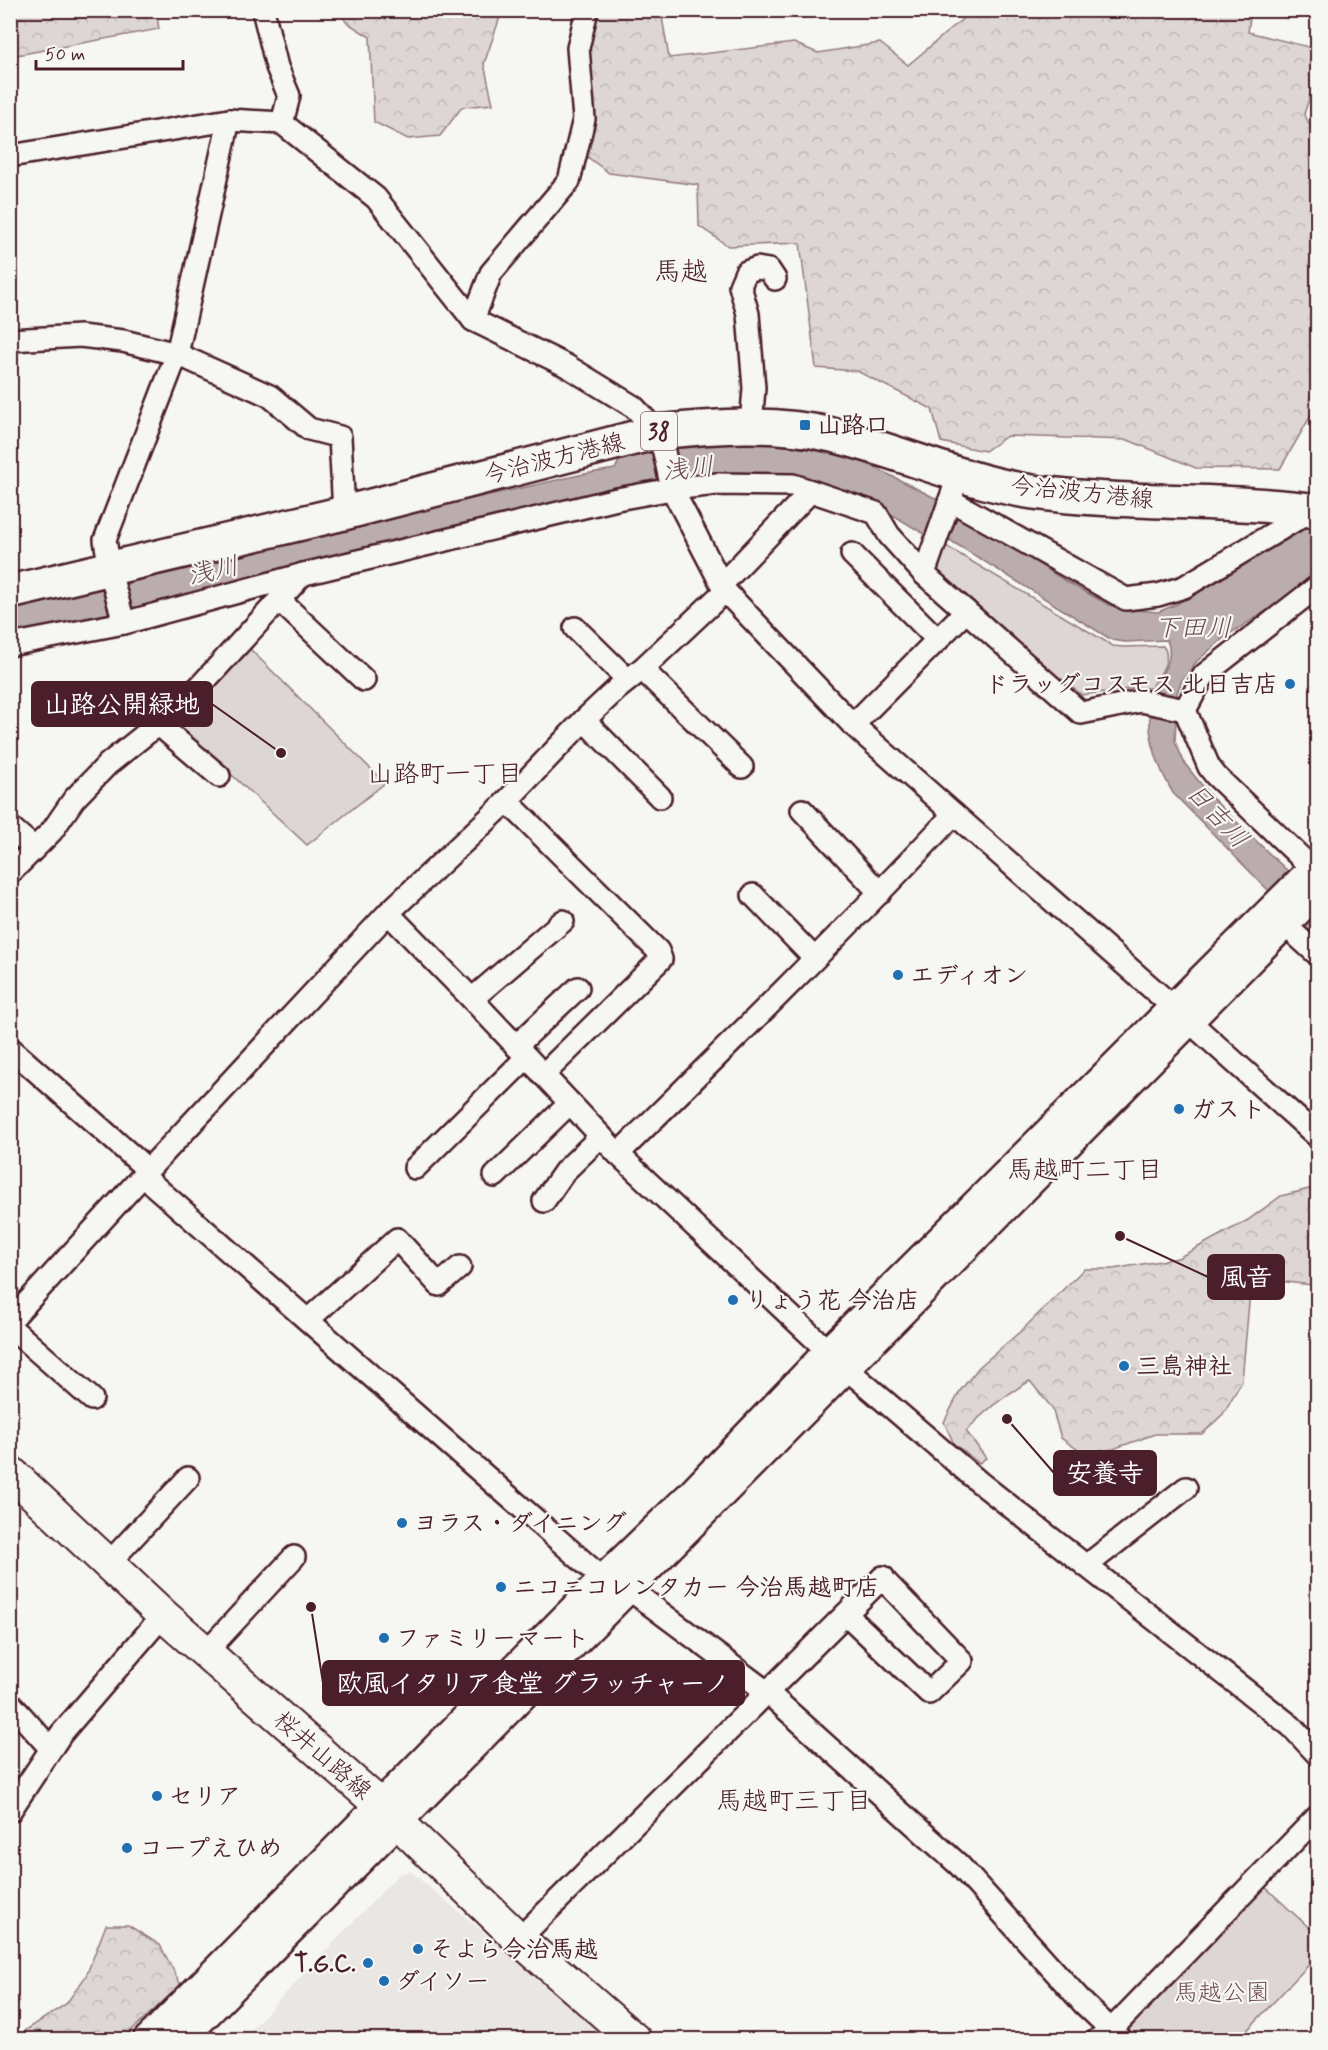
<svg xmlns="http://www.w3.org/2000/svg" width="1328" height="2050" font-family="Mynerve,'Klee One',sans-serif">
<style>
.built{fill:#e9e6e3}
.green{fill:#ddd6d5;stroke:#947a80;stroke-width:1.5}
.forest{fill:url(#forest-crowns);stroke:#947a80;stroke-width:1.5}
.water{fill:#bbadae;stroke:#8e747a;stroke-width:1.5}
.lines{fill:none;stroke-linecap:round;stroke-linejoin:round}
.minor-casing{stroke:#4a1f2b;stroke-width:26}
.tertiary-casing{stroke:#4a1f2b;stroke-width:32}
.secondary-casing{stroke:#4a1f2b;stroke-width:36}
.primary-casing{stroke:#4a1f2b;stroke-width:38}
.minor{stroke:#f6f6f2;stroke-width:21}
.tertiary{stroke:#f6f6f2;stroke-width:27}
.secondary{stroke:#f6f6f2;stroke-width:32}
.primary{stroke:#f6f6f2;stroke-width:33}
.poi-dot{fill:#1f6fb2;stroke:#f6f6f2;stroke-width:2}
.labels{text-anchor:middle;stroke-width:4.5;stroke-linejoin:round;paint-order:stroke}
.shield{fill:#f6f6f2;stroke:#7e6067;stroke-width:1.5}
.shield-label{font-size:22px;font-weight:bold;fill:#4a1f2b}
.poi-label{font-size:24px;font-weight:bold;fill:#4a1f2b;stroke:#f6f6f2;text-anchor:start}
.street-label{font-size:24px;fill:#4a1f2b;stroke:#f6f6f2}
.park-label{font-size:24px;fill:#6f4d56;stroke:#f6f6f2}
.water-label{font-size:26px;font-style:italic;fill:#6c4a52;stroke:#f6f6f2}
.neighbourhood-label{font-size:26px;fill:#4a1f2b;stroke:#f6f6f2}
.quarter-label{font-size:27px;fill:#4a1f2b;stroke:#f6f6f2}
.leader{fill:none;stroke:#4a1f2b;stroke-width:2}
.callout-dot{fill:#4a1f2b;stroke:#f6f6f2;stroke-width:2}
.callout{fill:#4a1f2b;stroke:#4a1f2b;stroke-width:2}
.callout-label{font-size:26px;text-anchor:middle;font-weight:bold;fill:#fff}
</style>
<defs>
<pattern id="forest-crowns" width="20" height="18" patternUnits="userSpaceOnUse" patternTransform="scale(1.5)"><rect width="20" height="18" fill="#ddd6d5"/><path d="M2 6a3 3 0 1 1 6 0M12 15a3 3 0 1 1 6 0" fill="none" stroke="#bfb7b7"/></pattern>
</defs>
<rect width="100%" height="100%" fill="#f6f6f2"/>
<filter id="ink" filterUnits="userSpaceOnUse"><feTurbulence type="fractalNoise" baseFrequency=".0167" numOctaves="2"/><feDisplacementMap in="SourceGraphic" scale="12" xChannelSelector="R" yChannelSelector="G"/><feConvolveMatrix kernelMatrix="1 2 1 2 8 2 1 2 1" color-interpolation-filters="sRGB"/></filter>
<g filter="url(#ink)">
<path class="built" d="M 410,1871 L 549,1987 L 608,2039 L 242,2039 L 398,1875 Z"/>
<g class="green">
<path d="M 944,545 L 1113,646 L 1123,647 L 1163,646 C 1173,659 1159,676 1151,688 L 1135,688 L 1082,695 L 994,628 L 930,571 Z"/>
<path d="M 250,649 L 385,783 L 307,845 L 175,722 Z"/>
<path d="M 1263,1885 L 1317,1935 L 1317,1956 L 1239,2039 L 1132,2039 L 1122,2029 Z"/>
</g>
<g class="forest">
<path d="M 11,10 L 156,11 L 159,29 L 11,56 Z"/>
<path d="M 340,11 L 510,11 L 500,17 L 484,64 L 493,104 L 462,107 L 440,136 L 408,139 L 374,122 L 370,37 L 346,22 Z"/>
<path d="M 594,11 L 661,11 L 669,58 L 794,43 L 818,53 L 880,43 L 908,65 L 972,11 L 1251,11 L 1248,32 L 1317,49 L 1317,75 L 1304,114 L 1318,140 L 1317,405 L 1280,469 L 1196,468 L 1128,440 L 1007,436 L 985,451 L 941,442 L 932,409 L 857,371 L 816,368 L 800,243 L 728,246 L 699,226 L 698,185 L 609,173 L 585,155 L 585,49 Z"/>
<path d="M 1317,1187 L 1317,1285 C 1295,1284 1273,1279 1251,1280 L 1242,1381 L 1223,1414 L 1202,1434 L 1155,1434 L 1113,1449 L 1084,1454 L 1061,1438 L 1052,1408 L 1030,1381 C 1006,1394 985,1410 966,1431 L 986,1458 L 979,1463 L 954,1444 L 944,1422 L 960,1391 L 979,1367 L 1022,1330 L 1084,1269 L 1113,1269 L 1178,1258 L 1248,1220 L 1281,1196 Z"/>
<path d="M 106,1925 L 128,1925 L 160,1945 L 181,1985 L 122,2039 L 19,2039 L 23,2032 L 66,2004 L 86,1976 Z"/>
</g>
<path class="water" d="M 724,444 L 772,444 L 809,449 L 847,457 L 868,464 L 935,498 L 1067,582 L 1109,605 L 1127,609 L 1158,612 L 1177,604 L 1252,555 L 1300,531 L 1317,520 L 1317,574 L 1281,602 L 1226,636 L 1197,661 L 1182,680 L 1177,693 L 1175,741 L 1185,764 L 1213,799 L 1276,860 L 1317,898 L 1317,940 L 1173,793 C 1155,762 1142,724 1155,689 C 1161,670 1175,662 1167,640 L 1125,642 L 1112,640 L 943,536 L 929,537 L 883,509 L 770,479 L 432,538 L 11,636 L 11,601 L 584,474 L 615,469 L 619,461 L 652,450 Z"/>
<g class="lines">
<defs>
<g id="minor">
<path d="M 263,10 L 277,67 L 289,96 L 282,123"/>
<path d="M 10,156 L 229,120 L 282,123 L 376,198 L 473,320 L 567,366 L 634,407 L 657,432 L 664,452 L 672,489 L 725,591 L 853,725 L 1189,1021 L 1318,1137"/>
<path d="M 473,320 L 491,273 L 569,181 L 584,119 L 578,48 L 587,10"/>
<path d="M 10,340 L 80,336 L 123,341 L 177,354 L 270,396 L 309,429 L 340,437 L 344,513"/>
<path d="M 751,426 L 754,388 L 748,314 L 740,286 L 746,272 L 757,268 L 769,270 L 775,279"/>
<path d="M 959,474 L 924,574 L 1081,713 L 1141,701 L 1185,710"/>
<path d="M 950,500 L 1126,599 L 1158,595 L 1184,587 L 1312,510"/>
<path d="M 852,554 L 938,640"/>
<path d="M 722,584 L 811,491"/>
<path d="M 279,600 L 364,680"/>
<path d="M 124,623 L 111,575 L 105,540 L 177,354 L 229,120"/>
<path d="M 575,628 L 628,680"/>
<path d="M 10,645 L 124,623 L 304,574 L 617,499 L 672,489 L 717,484 L 793,485 L 876,513 L 889,535 L 924,574"/>
<path d="M 642,669 L 742,767"/>
<path d="M 1185,710 L 1209,767 L 1216,776 L 1318,874"/>
<path d="M 1185,710 L 1204,675 L 1318,586"/>
<path d="M 584,720 L 660,797"/>
<path d="M 158,724 L 219,776"/>
<path d="M 853,725 L 966,611"/>
<path d="M 507,801 L 658,951 L 661,959 L 543,1075"/>
<path d="M 802,810 L 880,893"/>
<path d="M 10,827 L 34,848"/>
<path d="M 10,873 L 52,831 L 74,799 L 108,764 L 152,729 L 200,686 L 303,574"/>
<path d="M 753,895 L 814,958"/>
<path d="M 388,913 L 472,999 L 618,1154 L 847,1369 L 979,1482 L 1291,1726 L 1318,1755"/>
<path d="M 1274,915 L 1318,955"/>
<path d="M 472,999 L 563,921"/>
<path d="M 516,1046 L 578,988"/>
<path d="M 10,1048 L 148,1170"/>
<path d="M 618,1154 C 732,1042 845,931 954,814"/>
<path d="M 415,1168 L 526,1058"/>
<path d="M 143,1176 L 603,1579"/>
<path d="M 495,1176 L 570,1103"/>
<path d="M 544,1201 L 565,1171 L 601,1136"/>
<path d="M 308,1320 L 397,1239 L 439,1285 L 460,1267"/>
<path d="M 10,1321 L 148,1170 L 388,913 L 500,808 L 584,720 L 617,689 L 642,669 L 725,591"/>
<path d="M 10,1327 L 92,1399"/>
<path d="M 108,1564 L 188,1478"/>
<path d="M 1086,1566 L 1186,1488"/>
<path d="M 617,1580 L 767,1692 L 959,1865 L 1084,2004 L 1122,2040"/>
<path d="M 846,1614 L 929,1693 L 962,1661 L 882,1578"/>
<path d="M 206,1652 L 294,1557"/>
<path d="M 10,1703 L 51,1749"/>
<path d="M 10,1811 L 61,1734 L 163,1615"/>
<path d="M 519,1939 L 883,1577"/>
<path d="M 1097,2040 L 1112,2029 L 1318,1816"/>
</g>
<g id="tertiary">
<path d="M 147,2040 L 609,1573 L 691,1494 L 828,1351 L 1318,863"/>
<path d="M 181,2040 L 398,1822 L 1318,891"/>
</g>
<path id="secondary" d="M 10,1472 L 163,1615 L 379,1804 L 519,1939 L 635,2040"/>
<path id="primary" d="M 10,592 L 344,513 L 657,432 C 715,426 775,421 832,435 C 900,451 964,482 1033,492 C 1127,505 1223,498 1318,511"/>
</defs>
<use href="#minor" class="minor-casing"/>
<use href="#tertiary" class="tertiary-casing"/>
<use href="#secondary" class="secondary-casing"/>
<use href="#primary" class="primary-casing"/>
<use href="#minor" class="minor"/>
<use href="#tertiary" class="tertiary"/>
<use href="#secondary" class="secondary"/>
<use href="#primary" class="primary"/>
</g>
</g>
<g class="poi-dot">
<rect x="799" y="419" width="12" height="12" rx="3"/>
<circle cx="1290" cy="684" r="6"/>
<circle cx="898" cy="975" r="6"/>
<circle cx="1179" cy="1109" r="6"/>
<circle cx="733" cy="1300" r="6"/>
<circle cx="1124" cy="1366" r="6"/>
<circle cx="402" cy="1523" r="6"/>
<circle cx="501" cy="1587" r="6"/>
<circle cx="384" cy="1638" r="6"/>
<circle cx="157" cy="1796" r="6"/>
<circle cx="127" cy="1848" r="6"/>
<circle cx="418" cy="1949" r="6"/>
<circle cx="368" cy="1963" r="6"/>
<circle cx="384" cy="1981" r="6"/>
</g>
<g class="labels">
<rect class="shield" x="641" y="412" width="36" height="38" rx="4.5"/>
<g class="shield-label">
<text x="659" y="439">38</text>
</g>
<g class="poi-label">
<text x="817" y="433">山路口</text>
<text x="1278" y="692" text-anchor="end">ドラッグコスモス 北日吉店</text>
<text x="910" y="983">エディオン</text>
<text x="1191" y="1117">ガスト</text>
<text x="745" y="1308">りょう花 今治店</text>
<text x="1136" y="1374">三島神社</text>
<text x="414" y="1531">ヨラス・ダイニング</text>
<text x="513" y="1595">ニコニコレンタカー 今治馬越町店</text>
<text x="396" y="1646">ファミリーマート</text>
<text x="169" y="1804">セリア</text>
<text x="139" y="1856">コープえひめ</text>
<text x="430" y="1957">そよら今治馬越</text>
<text x="356" y="1971" text-anchor="end">T.G.C.</text>
<text x="396" y="1989">ダイソー</text>
</g>
<g class="street-label">
<text transform="translate(554 458) rotate(-14)" y="8">今治波方港線</text>
<text transform="translate(1082 492) rotate(6)" y="8">今治波方港線</text>
<text transform="translate(323 1755) rotate(41)" y="8">桜井山路線</text>
</g>
<g class="park-label">
<text x="1222" y="2000">馬越公園</text>
</g>
<g class="water-label">
<text transform="translate(688 468) rotate(-6)" y="9">浅川</text>
<text transform="translate(213 570) rotate(-13)" y="9">浅川</text>
<text x="1193" y="636">下田川</text>
<text transform="translate(1218 815) rotate(47)" y="9">日吉川</text>
</g>
<g class="neighbourhood-label">
<text x="445" y="782">山路町一丁目</text>
<text x="1085" y="1178">馬越町二丁目</text>
<text x="794" y="1809">馬越町三丁目</text>
</g>
<g class="quarter-label">
<text x="681" y="280">馬越</text>
</g>
</g>
<path class="leader" d="M281 753L212 704M1120 1236L1208 1277M1007 1419L1054 1473M311 1607L323 1683"/>
<g class="callout-dot">
<circle cx="281" cy="753" r="6"/>
<circle cx="1120" cy="1236" r="6"/>
<circle cx="1007" cy="1419" r="6"/>
<circle cx="311" cy="1607" r="6"/>
</g>
<g class="callout">
<rect x="32" y="682" width="180" height="44" rx="6"/>
<rect x="1208" y="1255" width="76" height="44" rx="6"/>
<rect x="1054" y="1451" width="102" height="44" rx="6"/>
<rect x="323" y="1661" width="421" height="44" rx="6"/>
</g>
<g class="callout-label">
<text x="122" y="713">山路公開緑地</text>
<text x="1246" y="1286">風音</text>
<text x="1105" y="1482">安養寺</text>
<text x="533" y="1692">欧風イタリア食堂 グラッチャーノ</text>
</g>
<rect width="1328" height="2050" fill="none" stroke="#f6f6f2" stroke-width="36"/>
<rect x="18" y="18" width="1292" height="2014" fill="none" stroke="#4a1f2b" stroke-width="2" filter="url(#ink)"/>
<path d="M36 60v9h147v-9" fill="none" stroke="#4a1f2b" stroke-width="3"/>
<text x="45" y="60" font-size="18" fill="#4a1f2b" stroke="#f6f6f2" stroke-width="4.5" paint-order="stroke">50 m</text>
</svg>
